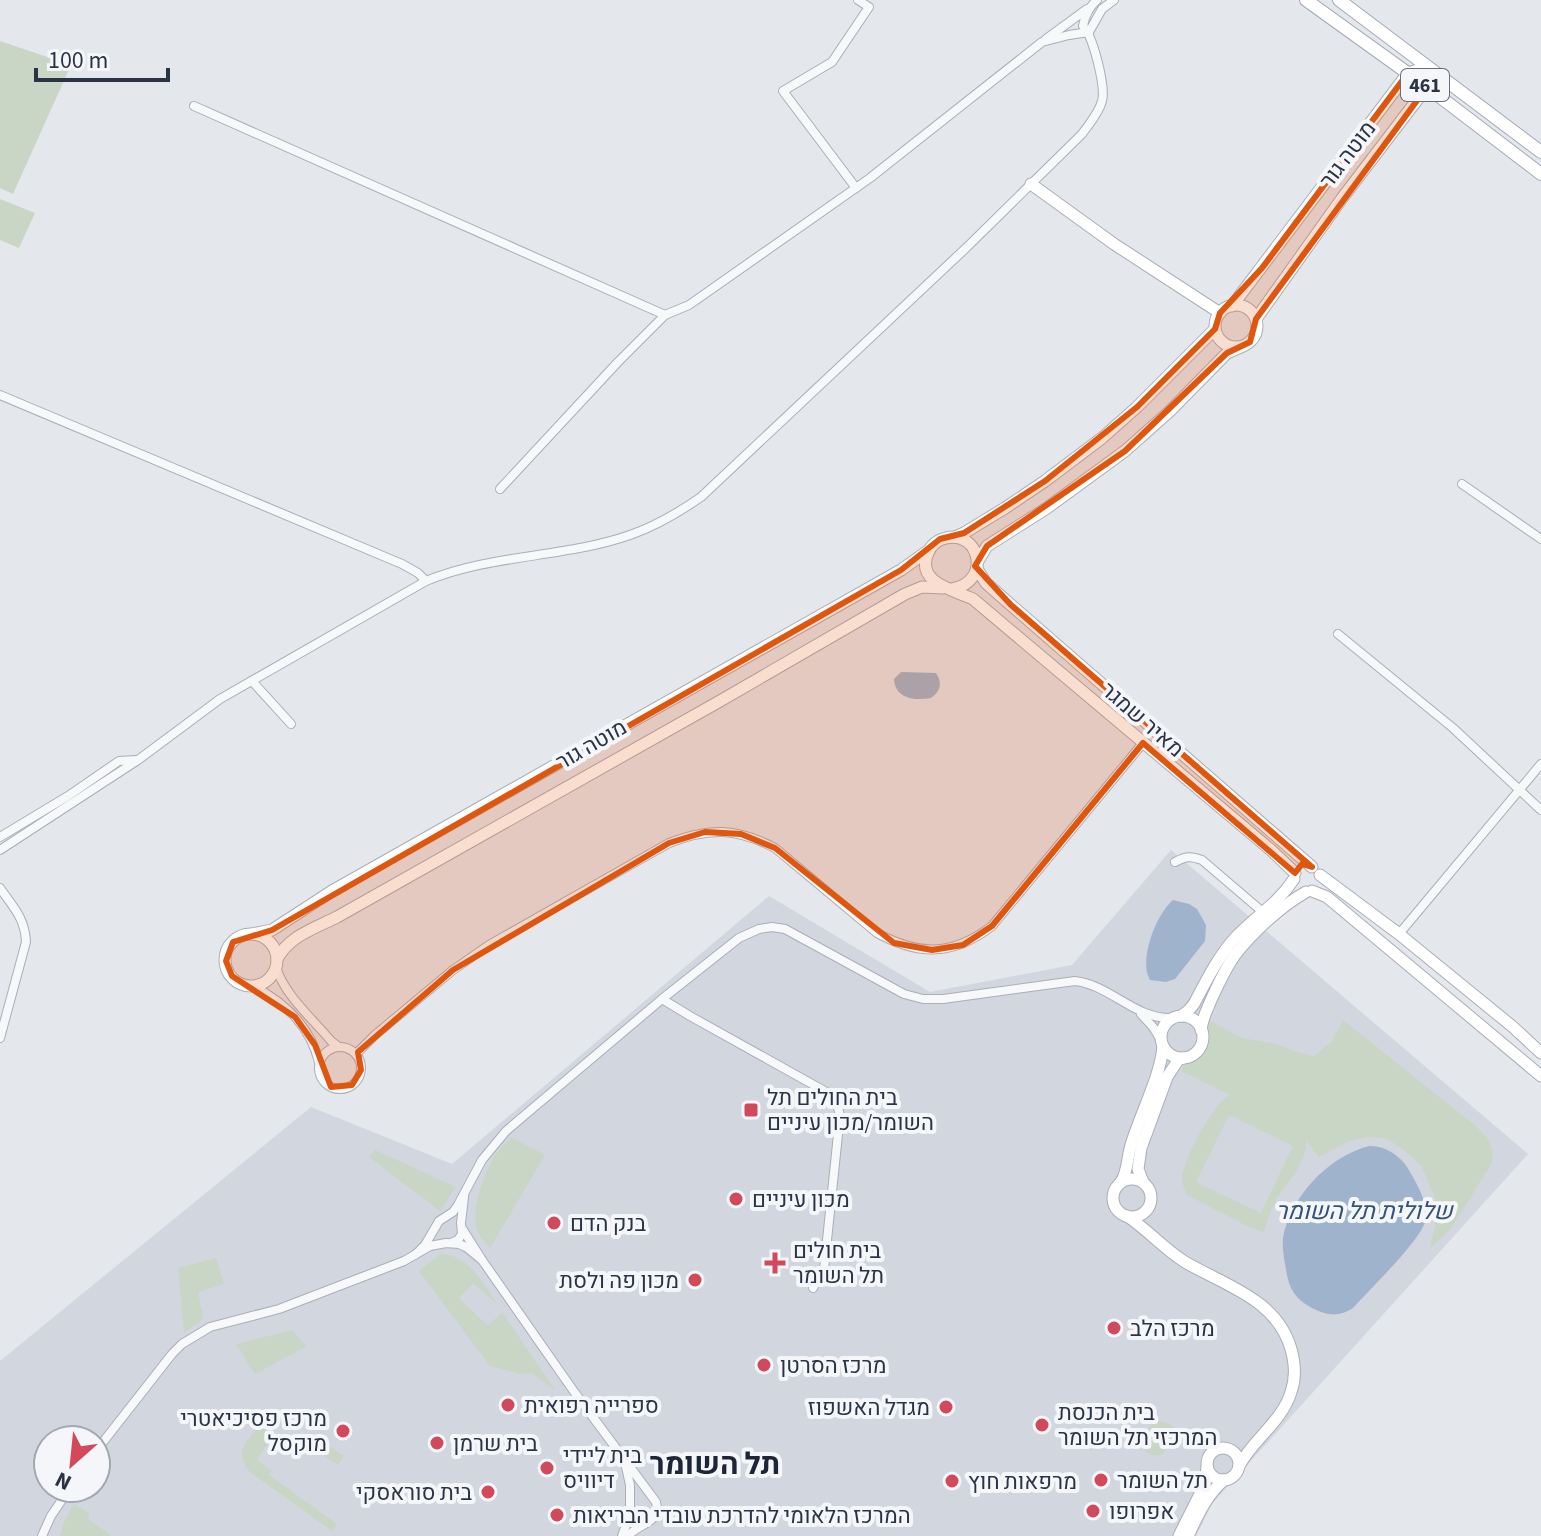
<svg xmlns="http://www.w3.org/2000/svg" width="1541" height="1536" font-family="'Source Sans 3',Heebo,sans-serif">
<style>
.built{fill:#d2d6de;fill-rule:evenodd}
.green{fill:#c9d6c5;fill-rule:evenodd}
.water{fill:#9fb4cc}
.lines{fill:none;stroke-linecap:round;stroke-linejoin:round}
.street-casing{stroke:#a9aeb7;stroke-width:10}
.secondary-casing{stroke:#a9aeb7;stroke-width:13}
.primary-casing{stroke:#a3abb8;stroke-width:14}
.street{stroke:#f7f8fa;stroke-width:8}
.secondary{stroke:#fff;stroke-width:11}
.primary{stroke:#fff;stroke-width:12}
.marked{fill:#df570f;fill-opacity:0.2;stroke:#df570f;stroke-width:6;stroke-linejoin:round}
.poi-dot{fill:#d1495b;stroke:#f4f6f9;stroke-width:3}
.labels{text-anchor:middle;stroke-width:8;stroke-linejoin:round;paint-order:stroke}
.shield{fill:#f4f6f9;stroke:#676e7b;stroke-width:2}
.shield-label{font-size:20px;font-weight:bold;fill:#2b3445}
.street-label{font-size:22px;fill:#2b3445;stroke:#f4f6f9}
.poi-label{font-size:22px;fill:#2b3445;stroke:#f4f6f9;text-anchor:start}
.water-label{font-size:24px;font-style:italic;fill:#34527a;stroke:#f4f6f9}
.district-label{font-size:30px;font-weight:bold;fill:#1d2536;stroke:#f4f6f9}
</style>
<rect width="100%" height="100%" fill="#e4e7ec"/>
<path class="built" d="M 1171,850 L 1528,1154 L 1212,1504 L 1196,1536 L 0,1536 L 0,1361 L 311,1107 L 452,1164 L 769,896 L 930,992 L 1072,965 ZM 48,1440 L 96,1440 L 96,1488 L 48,1488 Z"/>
<g class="green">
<path d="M 0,41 L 71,65 L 13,194 L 0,188 Z"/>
<path d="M 0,199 L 35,213 L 19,248 L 0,240 Z"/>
<path d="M 1209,1020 L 1242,1038 L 1277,1044 L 1296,1052 L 1314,1056 L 1332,1041 L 1343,1020 L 1472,1123 C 1485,1135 1495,1144 1492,1163 L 1450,1230 L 1430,1248 L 1436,1222 L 1437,1203 L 1422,1167 L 1404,1150 L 1386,1138 L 1369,1137 L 1349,1141 L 1319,1157 L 1306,1140 C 1308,1163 1286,1182 1275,1202 C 1270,1212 1267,1221 1264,1232 L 1251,1228 L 1187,1195 C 1184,1188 1182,1184 1182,1176 C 1185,1157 1213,1103 1230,1095 L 1181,1071 ZM 1229,1115 L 1293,1146 L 1261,1213 L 1196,1182 Z"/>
<path d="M 511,1137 L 545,1155 L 490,1248 C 486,1243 481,1238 478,1233 C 469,1214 484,1174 494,1157 C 498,1150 506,1144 511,1137 Z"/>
<path d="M 375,1150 L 456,1187 L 440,1211 L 369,1157 Z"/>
<path d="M 440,1254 C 470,1255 482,1283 498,1305 L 473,1283 L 459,1298 L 488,1326 L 502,1312 L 555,1390 L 531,1373 L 520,1374 L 490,1366 L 419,1271 Z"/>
<path d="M 216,1258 L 224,1284 L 198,1292 L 203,1319 L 184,1333 L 178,1268 Z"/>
<path d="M 292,1330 L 307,1346 L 255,1374 L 236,1344 Z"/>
<path d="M 1159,1421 L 1168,1423 L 1174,1427 L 1176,1434 L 1163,1454 C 1153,1458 1146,1454 1141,1444 L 1144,1436 L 1153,1423 Z"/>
<path d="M 261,1424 L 274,1434 L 257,1460 L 272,1471 L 269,1475 L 337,1524 L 332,1531 L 250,1472 C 233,1450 246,1442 261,1424 Z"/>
<path d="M 315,1436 L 344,1456 L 338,1465 L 308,1445 Z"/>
<path d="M 74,1504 L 89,1513 L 88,1519 L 112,1536 L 60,1536 L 64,1522 Z"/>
</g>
<g class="water">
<path d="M 901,672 L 936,673 C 943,683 940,692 931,698 C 915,701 895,699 894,679 Z"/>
<path d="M 1173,900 L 1189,904 L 1197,909 L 1206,925 L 1205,941 L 1175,979 L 1166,982 L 1150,980 C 1138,961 1156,914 1173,900 Z"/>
<path d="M 1369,1146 C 1385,1145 1402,1157 1409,1170 C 1417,1185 1430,1205 1425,1222 C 1419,1242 1369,1290 1353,1308 C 1340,1317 1327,1316 1312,1308 C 1296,1300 1288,1288 1286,1269 C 1284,1259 1282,1248 1283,1238 C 1290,1197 1329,1156 1369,1146 Z"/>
</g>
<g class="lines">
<defs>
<g id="street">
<path d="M 1089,32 L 1102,9 L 1114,0"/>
<path d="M 1046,39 L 1087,9"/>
<path d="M 194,106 L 665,315"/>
<path d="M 856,188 L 783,91 L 832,62 L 869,7 L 858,0"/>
<path d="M 0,395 L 402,564 L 418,573 L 426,581"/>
<path d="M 1462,484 L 1541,539"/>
<path d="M 500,489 L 618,362 L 665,315 L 689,305 L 870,178 L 1042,42 L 1069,35 L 1089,32"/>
<path d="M 1338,634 L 1453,728 L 1541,810"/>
<path d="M 252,681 L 291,724"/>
<path d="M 0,837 L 68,796 L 119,761 L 137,760"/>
<path d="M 0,850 L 138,760 L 220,699 L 426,581 C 491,554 564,558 630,535 C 656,526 678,513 701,497 L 966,248 L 1082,134 C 1089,124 1099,113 1102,101 C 1106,87 1093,36 1083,26 C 1085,15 1089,7 1097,0"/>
<path d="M 1175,862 C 1186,856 1191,856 1202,860 L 1264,913"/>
<path d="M 0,888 C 13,907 25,918 26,942 L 0,1038"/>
<path d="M 1399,934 L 1541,764"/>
<path d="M 276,967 C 285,996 312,1018 331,1041 L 339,1047"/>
<path d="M 253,986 C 286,1003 310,1026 319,1062"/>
<path d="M 662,999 L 690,1016 L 830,1094 L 836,1101 L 840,1115 L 824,1269 L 813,1288"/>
<path d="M 1141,1014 L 1153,1027 L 1162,1042"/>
<circle cx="340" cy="1068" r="21"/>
<path d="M 356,1054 L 375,1035 L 453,970 L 489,945 L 669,843 C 709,827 737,828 775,848 L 877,933 C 919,956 953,956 992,926 L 1143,743"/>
<path d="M 463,1230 L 482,1260 L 575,1393 L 656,1502 C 661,1524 640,1522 628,1536"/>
<path d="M 451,1243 L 458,1240 L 462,1234 L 461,1223 L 464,1197"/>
<path d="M 415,1255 L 425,1245 L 439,1221 L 453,1212 L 458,1205 L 482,1160 L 506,1131 L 662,999 L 739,938 L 759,929 L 772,927 L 785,929 L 904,994 L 923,999 L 943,999 L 1075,981 C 1111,985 1135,1020 1173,1018"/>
<path d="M 96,1451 L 172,1354 L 182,1344 L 210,1327 L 279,1309 L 404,1261 L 430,1246 L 446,1243 L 459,1244 L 466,1247 L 482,1260"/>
<path d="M 42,1536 L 51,1516 L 70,1488"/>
<path d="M 622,1536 L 630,1514 L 630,1485 L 626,1467"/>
</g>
<g id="secondary">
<path d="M 1031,184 L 1114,244 L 1220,313"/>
<circle cx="1236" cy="326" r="21"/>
<path d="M 1232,306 L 1408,73 L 1428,67 L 1427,87 L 1343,197 L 1256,319"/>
<path d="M 955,537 L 964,533 L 1005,508 L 1045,481 L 1102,438 L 1137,407 L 1215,329"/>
<path d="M 978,561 L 987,546 L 1047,508 L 1125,451 L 1170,411 L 1227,353 L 1241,347"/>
<path d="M 977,569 L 986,583 L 1011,605 L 1312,867"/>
<path d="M 952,589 C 992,582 980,530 946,538 C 937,540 931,545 928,553 C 915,583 954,590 973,599 L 1271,850 L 1295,873"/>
<path d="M 1320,875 L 1399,934 L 1513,1027 L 1541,1053"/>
<path d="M 1312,891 L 1327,897 L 1541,1076"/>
<path d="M 252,934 L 272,930 L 332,891 L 901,570 L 929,550"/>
<circle cx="251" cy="960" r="26"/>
<path d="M 277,959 C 289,936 315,928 337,917 L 720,701 L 905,594 L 922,587 L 943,588"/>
<path d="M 1181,1016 L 1188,1011 L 1194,1004 C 1206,981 1218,957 1235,938 C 1255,916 1277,905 1294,879"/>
<circle cx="1182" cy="1037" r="21"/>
<path d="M 1201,1030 C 1202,1019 1207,1010 1211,1000 C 1218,985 1225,969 1235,955 C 1252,933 1281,906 1306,892"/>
<circle cx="1132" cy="1198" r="19"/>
<path d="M 1121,1182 C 1128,1171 1127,1158 1131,1145 C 1140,1115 1161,1075 1163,1046"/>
<path d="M 1143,1182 L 1138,1169 L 1141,1148 L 1167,1077 L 1179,1059 L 1184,1058"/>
<path d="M 1127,1216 C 1148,1230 1164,1249 1185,1262 C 1224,1285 1277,1299 1291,1349 C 1295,1363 1296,1378 1291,1392 C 1282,1422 1253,1439 1239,1466"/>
<circle cx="1223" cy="1464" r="16"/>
<path d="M 1179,1536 L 1205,1484 L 1207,1467"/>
<path d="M 1188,1536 C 1197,1517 1207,1494 1224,1480"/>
</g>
<g id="primary">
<path d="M 1306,0 L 1427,87 L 1541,174"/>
<path d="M 1339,0 L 1541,152"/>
</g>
</defs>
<use href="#street" class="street-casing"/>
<use href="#secondary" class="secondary-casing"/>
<use href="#primary" class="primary-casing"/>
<use href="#street" class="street"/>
<use href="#secondary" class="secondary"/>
<use href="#primary" class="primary"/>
</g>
<path class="marked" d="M 1408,73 L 1427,87 L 1256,319 L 1250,342 L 1227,353 L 1125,451 L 987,546 L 975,566 L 1011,605 L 1312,867 L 1302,864 L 1295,873 L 1143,743 L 992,926 L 963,945 L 932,950 L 894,943 L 775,848 L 741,834 L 705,832 L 669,843 L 453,970 L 358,1052 L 361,1070 L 352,1085 L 331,1087 L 315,1045 L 295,1017 L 232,976 L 226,961 L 233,942 L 272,930 L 901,570 L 940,539 L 964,533 L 1045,481 L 1137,407 L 1215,329 L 1220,313 L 1262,268 Z"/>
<g class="poi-dot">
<rect x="743" y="1102" width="16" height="16" rx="4"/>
<circle cx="736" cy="1199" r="8"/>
<circle cx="554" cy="1223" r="8"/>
<path d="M771 1251h8v8h8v8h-8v8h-8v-8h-8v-8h8z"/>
<circle cx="695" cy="1280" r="8"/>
<circle cx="1114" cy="1328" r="8"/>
<circle cx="764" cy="1365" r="8"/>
<circle cx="508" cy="1405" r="8"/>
<circle cx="946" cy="1407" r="8"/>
<circle cx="1042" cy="1425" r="8"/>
<circle cx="343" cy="1431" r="8"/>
<circle cx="437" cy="1443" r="8"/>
<circle cx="547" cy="1468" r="8"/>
<circle cx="1101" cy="1480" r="8"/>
<circle cx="952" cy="1481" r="8"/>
<circle cx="488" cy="1492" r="8"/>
<circle cx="1093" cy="1511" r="8"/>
<circle cx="557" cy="1515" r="8"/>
</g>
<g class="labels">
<rect class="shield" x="1401" y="69" width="48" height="32" rx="6"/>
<g class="shield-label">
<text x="1425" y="92">461</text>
</g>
<g class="street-label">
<text transform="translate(1347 154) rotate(-53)" y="8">מוטה גור</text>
<text transform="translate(1143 719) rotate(41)" y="8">מאיר שמגר</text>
<text transform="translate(591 744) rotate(-30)" y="8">מוטה גור</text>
</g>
<g class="poi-label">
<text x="767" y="1105">בית החולים תל<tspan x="767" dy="25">השומר/מכון עיניים</tspan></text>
<text x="752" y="1207">מכון עיניים</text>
<text x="570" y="1231">בנק הדם</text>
<text x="793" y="1258">בית חולים<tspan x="793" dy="25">תל השומר</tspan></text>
<text x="679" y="1288" text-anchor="end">מכון פה ולסת</text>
<text x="1130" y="1336">מרכז הלב</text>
<text x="780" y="1373">מרכז הסרטן</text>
<text x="524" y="1413">ספרייה רפואית</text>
<text x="930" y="1415" text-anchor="end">מגדל האשפוז</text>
<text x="1058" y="1420">בית הכנסת<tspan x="1058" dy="25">המרכזי תל השומר</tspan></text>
<text x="327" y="1426" text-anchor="end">מרכז פסיכיאטרי<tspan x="327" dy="25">מוקסל</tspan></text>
<text x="453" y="1451">בית שרמן</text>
<text x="563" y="1463">בית ליידי<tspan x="563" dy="25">דיוויס</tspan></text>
<text x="1117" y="1488">תל השומר</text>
<text x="968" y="1489">מרפאות חוץ</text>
<text x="472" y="1500" text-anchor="end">בית סוראסקי</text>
<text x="1109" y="1519">אפרופו</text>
<text x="573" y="1523">המרכז הלאומי להדרכת עובדי הבריאות</text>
</g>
<g class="water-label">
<text x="1364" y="1219">שלולית תל השומר</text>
</g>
<g class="district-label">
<text x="715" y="1474">תל השומר</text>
</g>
</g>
<g transform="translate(72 1464) rotate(207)"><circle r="38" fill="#f4f6f9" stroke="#a4a8b1" stroke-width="2"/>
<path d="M0-6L14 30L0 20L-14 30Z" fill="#d1495b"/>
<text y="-12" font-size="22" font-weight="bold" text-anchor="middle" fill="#2b3445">N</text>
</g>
<path d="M36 68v12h132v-12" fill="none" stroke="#2b3445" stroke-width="4"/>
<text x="48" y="68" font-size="24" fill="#2b3445" stroke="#f4f6f9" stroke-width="6" paint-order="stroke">100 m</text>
</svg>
